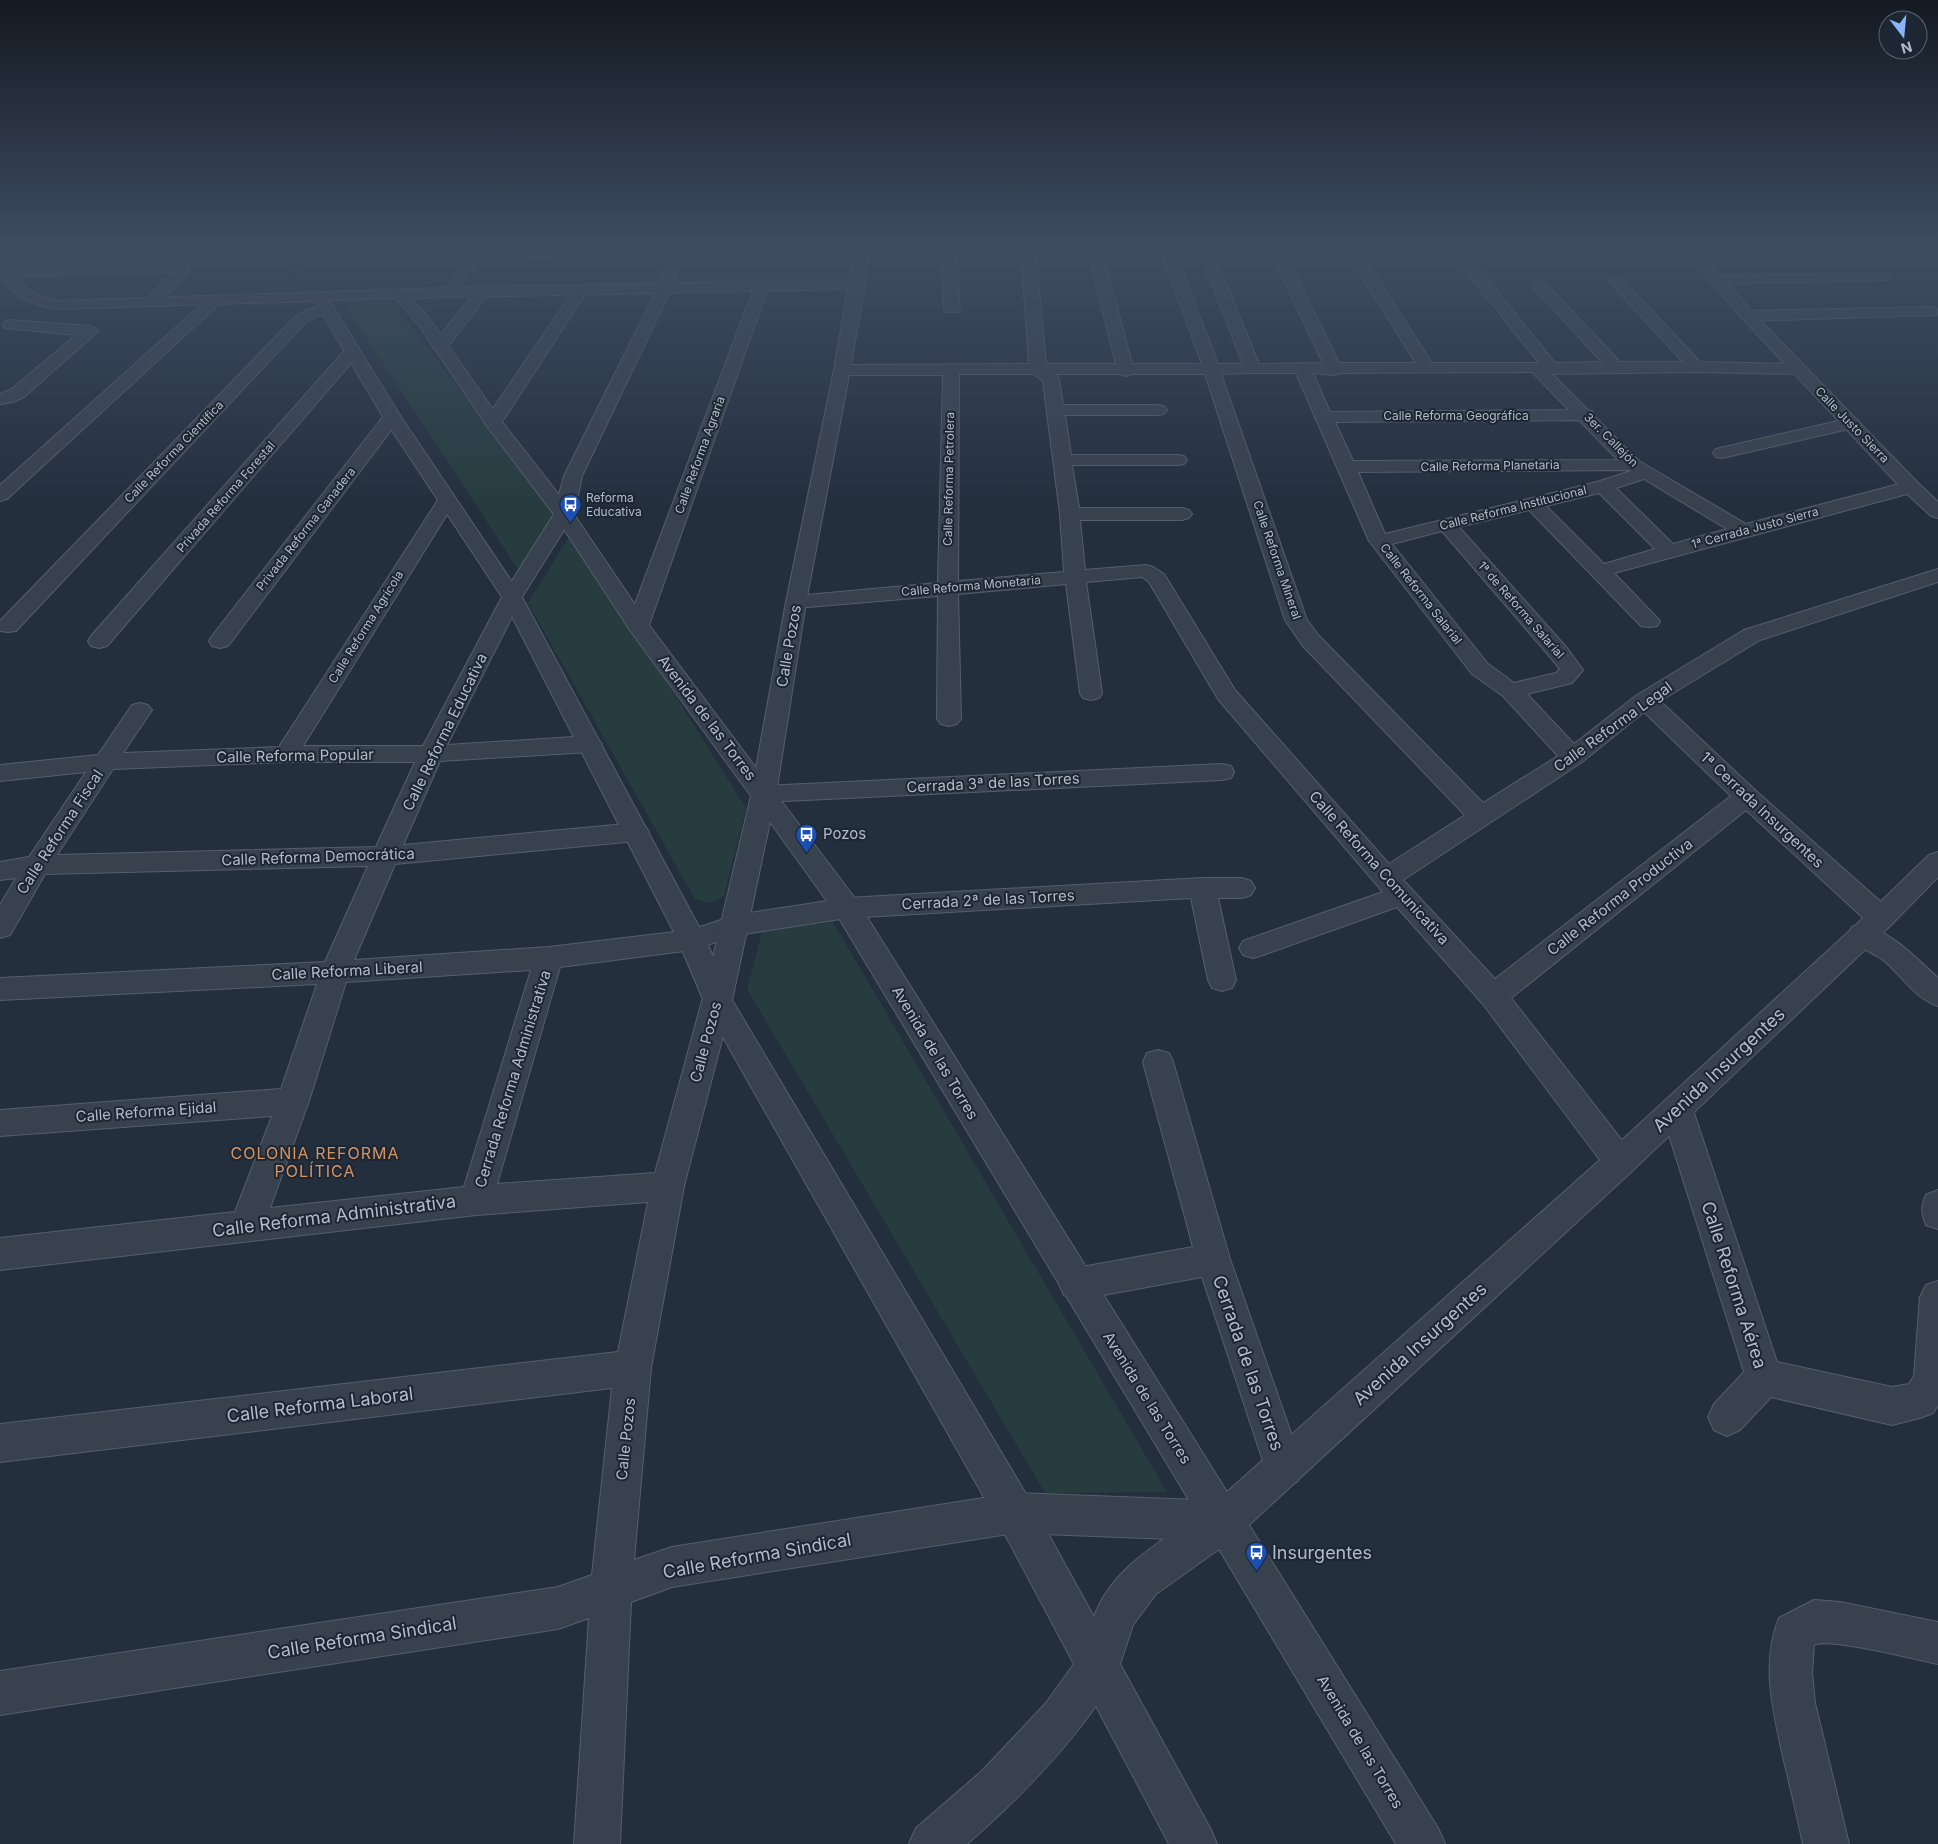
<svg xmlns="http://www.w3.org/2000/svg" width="1938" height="1844" font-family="Inter,sans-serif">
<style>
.green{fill:#263c3f}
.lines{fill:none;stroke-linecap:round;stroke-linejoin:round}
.minor-casing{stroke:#565f6c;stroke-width:2}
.tertiary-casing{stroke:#565f6c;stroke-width:2}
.minor{fill:#38414e;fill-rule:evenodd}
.tertiary{fill:#38414e;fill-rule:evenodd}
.labels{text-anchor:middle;stroke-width:4;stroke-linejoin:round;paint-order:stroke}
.far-street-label{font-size:12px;fill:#b4bcc9;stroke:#1d2633}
.far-poi-label{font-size:12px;fill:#b4bcc9;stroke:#1d2633;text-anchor:start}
.street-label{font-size:15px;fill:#b4bcc9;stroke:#1d2633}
.poi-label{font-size:15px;fill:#b4bcc9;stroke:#1d2633;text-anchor:start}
.neighbourhood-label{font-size:16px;letter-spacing:1px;fill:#d59563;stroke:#1d2633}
.near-street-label{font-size:18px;fill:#b4bcc9;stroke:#1d2633}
.near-poi-label{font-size:18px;fill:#b4bcc9;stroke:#1d2633;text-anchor:start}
</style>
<rect width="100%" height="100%" fill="#242f3e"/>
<g class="green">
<path d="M 278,247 L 319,247 L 295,274 Z"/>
<path d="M 389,298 L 555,513 L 519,571 L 341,299 Z"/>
<path d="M 572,532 L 746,808 L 724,896 L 710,903 L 695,899 L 528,603 Z"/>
<path d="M 833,922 L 1167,1492 L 1045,1493 L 747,989 L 762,932 Z"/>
</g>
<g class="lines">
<defs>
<g id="minor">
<path d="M 672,247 L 686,247 L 672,287 L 582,476 L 574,514 L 522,597 L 447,745 L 590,736 L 598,739 L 602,744 L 598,749 L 590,752 L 440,761 L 403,845 L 636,823 L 645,826 L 649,832 L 645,838 L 636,841 L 395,864 L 354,960 L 549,947 L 691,930 L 736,915 L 847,898 L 1202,878 L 1242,878 L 1251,881 L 1255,888 L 1251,895 L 1242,898 L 1218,898 L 1236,980 L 1232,988 L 1222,991 L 1212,988 L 1208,980 L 1191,898 L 847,918 L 738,935 L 692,950 L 560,967 L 497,1184 L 655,1173 L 702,1001 L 707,993 L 717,990 L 727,993 L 732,1001 L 684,1186 L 651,1368 L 634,1560 L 672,1547 L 1015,1493 L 1224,1501 L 1238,1507 L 1244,1521 L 1238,1535 L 1224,1541 L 1015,1533 L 672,1587 L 631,1602 L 620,1844 L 574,1844 L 589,1618 L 558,1629 L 0,1715 L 0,1671 L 558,1587 L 592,1575 L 612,1388 L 0,1462 L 0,1424 L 618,1352 L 648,1202 L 476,1215 L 0,1270 L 0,1238 L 235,1212 L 272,1116 L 0,1136 L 0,1110 L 281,1089 L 317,984 L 0,1000 L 0,978 L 325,962 L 368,866 L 45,874 L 10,935 L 0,938 L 0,905 L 16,878 L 0,880 L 0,862 L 29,857 L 86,772 L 0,781 L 0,765 L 98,755 L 132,705 L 140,703 L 148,705 L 152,710 L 123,753 L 279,747 L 438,500 L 440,496 L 447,494 L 454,496 L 456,500 L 303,746 L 423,746 L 502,597 L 554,514 L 564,476 L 658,287 L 668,257 L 473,260 L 466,256 L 473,252 L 671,249 ZM 286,762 L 415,762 L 376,847 L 57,855 L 113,769 ZM 531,970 L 464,1187 L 270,1208 L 309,1101 L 346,982 Z"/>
<path d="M 771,247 L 785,247 L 784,252 L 788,253 L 861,253 L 868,257 L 861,261 L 788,261 L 772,258 L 770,255 Z"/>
<path d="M 941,247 L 955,247 L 960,309 L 957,312 L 947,312 L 944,309 Z"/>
<path d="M 1021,247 L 1035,247 L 1046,364 L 1116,364 L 1087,247 L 1101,247 L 1132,364 L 1202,364 L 1159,247 L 1173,247 L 1218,364 L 1243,364 L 1197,247 L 1211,247 L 1259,364 L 1323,363 L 1268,247 L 1282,247 L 1339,363 L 1416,363 L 1343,247 L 1357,247 L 1432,363 L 1539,363 L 1447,247 L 1461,247 L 1555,363 L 1602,362 L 1534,288 L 1532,285 L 1534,282 L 1544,282 L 1620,362 L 1683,362 L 1609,281 L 1611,278 L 1621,278 L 1700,362 L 1798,364 L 1804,366 L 1806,369 L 1804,372 L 1798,374 L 1696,372 L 1552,374 L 1589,411 L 1592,411 L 1594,416 L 1639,461 L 1746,524 L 1911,481 L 1918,483 L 1920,487 L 1918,491 L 1614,573 L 1660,621 L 1657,626 L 1649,627 L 1641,626 L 1529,510 L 1459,527 L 1567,648 L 1583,670 L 1572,683 L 1527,694 L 1574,744 L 1637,695 L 1744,630 L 1938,569 L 1938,582 L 1760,640 L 1660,701 L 1756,791 L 1891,911 L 1895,918 L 1891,925 L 1881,928 L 1871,925 L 1746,810 L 1511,998 L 1631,1152 L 1636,1162 L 1631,1172 L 1620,1176 L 1609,1172 L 1483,1004 L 1397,907 L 1263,955 L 1253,958 L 1243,955 L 1239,948 L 1243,941 L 1383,892 L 1218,699 L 1149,582 L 1142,577 L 1086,582 L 1102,693 L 1099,698 L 1091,700 L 1083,698 L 1080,693 L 1066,584 L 958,594 L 961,719 L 957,724 L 949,726 L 941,724 L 937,719 L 938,596 L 796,608 L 789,606 L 786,602 L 789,598 L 796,596 L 938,583 L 943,375 L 842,375 L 836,373 L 834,370 L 836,367 L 842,365 L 1029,364 ZM 1532,372 L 1569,410 L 1330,412 L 1313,373 L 1334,375 L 1340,373 ZM 1248,373 L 1296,373 L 1369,541 L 1472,674 L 1503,696 L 1558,756 L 1483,803 L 1319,636 L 1307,620 L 1221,374 ZM 959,374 L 1034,374 L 1043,381 L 1060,514 L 1064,572 L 958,581 ZM 1055,374 L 1120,374 L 1126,376 L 1132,374 L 1205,374 L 1285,620 L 1303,646 L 1465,815 L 1389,864 L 1235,690 L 1164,574 L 1153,567 L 1146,565 L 1085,570 L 1080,520 L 1182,520 L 1189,518 L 1192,514 L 1189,510 L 1182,508 L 1079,508 L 1072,465 L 1178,465 L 1184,464 L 1187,460 L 1184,456 L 1178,455 L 1071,455 L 1065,415 L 1158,415 L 1164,414 L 1167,410 L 1164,406 L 1158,405 L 1063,405 L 1059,379 ZM 1579,420 L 1618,460 L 1353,461 L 1335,422 ZM 1629,470 L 1631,471 L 1597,482 L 1385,534 L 1358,472 ZM 1644,479 L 1727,529 L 1673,544 L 1616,488 ZM 1599,493 L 1655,549 L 1604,564 L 1546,506 ZM 1442,531 L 1551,658 L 1560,669 L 1556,673 L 1514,683 L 1488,664 L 1392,544 ZM 1644,712 L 1731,796 L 1495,979 L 1403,880 L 1582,762 Z"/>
<path d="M 1573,247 L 1588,247 L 1598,259 L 1591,263 L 1586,262 Z"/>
<path d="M 179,264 L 188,267 L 190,270 L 188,274 L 157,304 L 147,304 L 145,301 L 174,272 L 0,277 L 0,269 L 3,269 Z"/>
<path d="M 1884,273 L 1889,274 L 1891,277 L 1889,280 L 1716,284 L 1711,283 L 1709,280 L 1711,277 L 1716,276 Z"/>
<path d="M 762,281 L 767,282 L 769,285 L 649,625 L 646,630 L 638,631 L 630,630 L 627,625 L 755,285 L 757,282 Z"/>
<path d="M 581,286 L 586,287 L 588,290 L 502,422 L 499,426 L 493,427 L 487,426 L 484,422 L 576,287 Z"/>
<path d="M 483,288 L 488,289 L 490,292 L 446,349 L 434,349 L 432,346 L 434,343 L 478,289 Z"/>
<path d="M 216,295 L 221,296 L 223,299 L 221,302 L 7,499 L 0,501 L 0,485 L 211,296 Z"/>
<path d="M 327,304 L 332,306 L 335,309 L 332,312 L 317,316 L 305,323 L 16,631 L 8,632 L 0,631 L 0,621 L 295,317 L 307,310 Z"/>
<path d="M 1932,307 L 1937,309 L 1937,315 L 1748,321 L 1743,319 L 1740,316 L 1743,313 L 1748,311 Z"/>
<path d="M 10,320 L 90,326 L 95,328 L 98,331 L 24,397 L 13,402 L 0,404 L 0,394 L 12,389 L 76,335 L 5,328 L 2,325 L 5,322 Z"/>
<path d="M 352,347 L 358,349 L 360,352 L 358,355 L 107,646 L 99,648 L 91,646 L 88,641 L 91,636 L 346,349 Z"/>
<path d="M 392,412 L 398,413 L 401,417 L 398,421 L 228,646 L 220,648 L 212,646 L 209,641 L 212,636 L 386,413 Z"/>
<path d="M 1851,418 L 1857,419 L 1860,423 L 1857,427 L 1722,458 L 1716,457 L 1713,453 L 1716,449 Z"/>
<path d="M 1222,764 L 1231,766 L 1234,772 L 1231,778 L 1222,780 L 764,802 L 755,800 L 752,794 L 755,788 L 764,786 Z"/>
<path d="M 1862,924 C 1893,933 1915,957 1938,978 L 1938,1006 C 1915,999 1901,974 1882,959 C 1870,951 1855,947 1848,934 L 1852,927 Z"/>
<path d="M 1158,1050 L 1169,1053 L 1173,1062 L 1230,1259 L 1303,1467 L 1298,1481 L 1284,1486 L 1270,1481 L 1265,1467 L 1202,1277 L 1076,1300 L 1064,1295 L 1059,1284 L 1064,1273 L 1076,1268 L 1193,1247 L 1143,1062 L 1147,1053 Z"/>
<path d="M 1677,1097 L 1688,1101 L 1693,1110 L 1777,1362 L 1892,1387 L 1909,1384 L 1914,1376 L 1920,1297 L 1926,1285 L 1938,1281 L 1938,1405 L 1933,1413 L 1920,1418 L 1892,1425 L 1771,1397 L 1740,1430 L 1727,1436 L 1714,1430 L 1708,1417 L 1714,1404 L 1744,1372 L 1661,1110 L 1666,1101 Z"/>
<path d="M 1938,1190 L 1938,1229 L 1926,1225 C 1921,1213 1921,1206 1926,1195 Z"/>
<path d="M 1814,1600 L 1840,1602 L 1938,1622 L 1938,1664 C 1918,1660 1827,1637 1814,1645 L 1812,1672 L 1815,1703 L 1849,1844 L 1803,1844 C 1797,1816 1791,1789 1784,1761 C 1774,1715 1760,1664 1779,1618 Z"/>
</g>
<g id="tertiary">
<path d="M 474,247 L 488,247 L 460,287 L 850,280 L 854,257 L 858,247 L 872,247 L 868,257 L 865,284 L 850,370 L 806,602 L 776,794 L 857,901 L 1227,1492 L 1609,1152 L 1871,911 L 1929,855 L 1938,852 L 1938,877 L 1891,925 L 1631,1172 L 1249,1525 L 1438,1828 L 1445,1844 L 1396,1844 L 1219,1549 L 1156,1594 L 1133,1625 L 1120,1664 L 1210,1828 L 1217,1844 L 1169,1844 L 1096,1706 C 1059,1758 1015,1802 967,1844 L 909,1844 L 916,1828 L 982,1771 L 1046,1703 L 1074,1664 L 1001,1527 L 707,1009 L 678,940 L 502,597 L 383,417 L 315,301 L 57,309 C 33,305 15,298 0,278 L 0,263 L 5,264 C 19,284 33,296 57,301 L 446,288 ZM 848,289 L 834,370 L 786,602 L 756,768 L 646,621 L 571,510 L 499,418 L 429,318 L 411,298 ZM 396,298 L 418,324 L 487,426 L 556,517 L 630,630 L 751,796 L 713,957 L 706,940 L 522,597 L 401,417 L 329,300 ZM 770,822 L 837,915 L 1198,1515 C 1159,1543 1111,1569 1094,1617 L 1029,1499 L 732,1000 Z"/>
<path d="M 1681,247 L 1696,247 L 1753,313 L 1918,483 L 1938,502 L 1938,518 L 1931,516 L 1904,491 L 1743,319 Z"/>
</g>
</defs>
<use href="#minor" class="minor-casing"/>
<use href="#tertiary" class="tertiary-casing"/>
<use href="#minor" class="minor"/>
<use href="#tertiary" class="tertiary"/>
</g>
<linearGradient id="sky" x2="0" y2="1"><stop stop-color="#141a22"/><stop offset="0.49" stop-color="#3f4d63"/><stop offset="1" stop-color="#3f4d63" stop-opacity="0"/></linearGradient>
<rect width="1938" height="505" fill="url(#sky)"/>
<defs>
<symbol id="bus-pin" viewBox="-11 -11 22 30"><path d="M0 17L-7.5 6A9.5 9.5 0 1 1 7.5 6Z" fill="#1a4fb4" stroke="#1d2633"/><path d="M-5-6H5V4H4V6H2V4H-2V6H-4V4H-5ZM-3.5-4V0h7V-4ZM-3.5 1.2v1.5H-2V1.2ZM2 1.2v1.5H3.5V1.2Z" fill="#fff"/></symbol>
</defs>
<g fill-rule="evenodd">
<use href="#bus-pin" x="558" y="492" width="25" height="34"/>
<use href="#bus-pin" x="794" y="822" width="25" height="34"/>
<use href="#bus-pin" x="1244" y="1540" width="25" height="34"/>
</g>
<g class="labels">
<g class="far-street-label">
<text x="1456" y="420">Calle Reforma Geográfica</text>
<text transform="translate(1852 425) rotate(46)" y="4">Calle Justo Sierra</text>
<text transform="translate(1611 440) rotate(45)" y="4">3er. Callejón</text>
<text transform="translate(174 452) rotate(-46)" y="4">Calle Reforma Científica</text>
<text transform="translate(700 455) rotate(-70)" y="4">Calle Reforma Agraria</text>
<text transform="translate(1490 466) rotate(-1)" y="4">Calle Reforma Planetaria</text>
<text transform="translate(949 479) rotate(-89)" y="4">Calle Reforma Petrolera</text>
<text transform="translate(226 497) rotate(-49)" y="4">Privada Reforma Forestal</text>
<text transform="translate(1513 508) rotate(-14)" y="4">Calle Reforma Institucional</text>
<text transform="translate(1755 528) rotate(-15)" y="4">1ª Cerrada Justo Sierra</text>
<text transform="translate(306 529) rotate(-52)" y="4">Privada Reforma Ganadera</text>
<text transform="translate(1277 560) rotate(71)" y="4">Calle Reforma Mineral</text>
<text transform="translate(971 586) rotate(-5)" y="4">Calle Reforma Monetaria</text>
<text transform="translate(1421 594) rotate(52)" y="4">Calle Reforma Salarial</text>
<text transform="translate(1521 610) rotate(49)" y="4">1ª de Reforma Salarial</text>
<text transform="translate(366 627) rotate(-58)" y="4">Calle Reforma Agrícola</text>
</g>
<g class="far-poi-label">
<text x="586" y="502">Reforma<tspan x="586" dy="14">Educativa</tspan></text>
</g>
<g class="street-label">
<text transform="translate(789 646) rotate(-80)" y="5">Calle Pozos</text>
<text transform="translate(707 718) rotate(53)" y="5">Avenida de las Torres</text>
<text transform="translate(1613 727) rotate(-36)" y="5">Calle Reforma Legal</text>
<text transform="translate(445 732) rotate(-64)" y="5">Calle Reforma Educativa</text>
<text transform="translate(295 756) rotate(-1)" y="5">Calle Reforma Popular</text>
<text transform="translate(993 783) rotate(-3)" y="5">Cerrada 3ª de las Torres</text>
<text transform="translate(1762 810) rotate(43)" y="5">1ª Cerrada Insurgentes</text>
<text transform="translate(60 832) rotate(-57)" y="5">Calle Reforma Fiscal</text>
<text transform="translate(318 857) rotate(-2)" y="5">Calle Reforma Democrática</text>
<text transform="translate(1379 868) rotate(48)" y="5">Calle Reforma Comunicativa</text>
<text transform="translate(1620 897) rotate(-38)" y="5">Calle Reforma Productiva</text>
<text transform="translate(988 900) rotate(-3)" y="5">Cerrada 2ª de las Torres</text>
<text transform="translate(347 971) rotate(-3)" y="5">Calle Reforma Liberal</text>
<text transform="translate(706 1042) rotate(-75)" y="5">Calle Pozos</text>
<text transform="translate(935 1053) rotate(59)" y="5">Avenida de las Torres</text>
<text transform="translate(513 1079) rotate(-73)" y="5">Cerrada Reforma Administrativa</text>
<text transform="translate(146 1112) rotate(-4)" y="5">Calle Reforma Ejidal</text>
<text transform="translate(1147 1398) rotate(58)" y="5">Avenida de las Torres</text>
<text transform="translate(626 1439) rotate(-84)" y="5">Calle Pozos</text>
<text transform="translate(1360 1742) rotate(59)" y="5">Avenida de las Torres</text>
</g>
<g class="poi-label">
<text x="823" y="839">Pozos</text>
</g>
<g class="neighbourhood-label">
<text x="315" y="1159">COLONIA REFORMA<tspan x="315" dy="18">POLÍTICA</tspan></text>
</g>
<g class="near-street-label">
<text transform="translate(1719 1070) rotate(-43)" y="6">Avenida Insurgentes</text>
<text transform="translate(334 1216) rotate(-7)" y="6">Calle Reforma Administrativa</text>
<text transform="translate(1734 1285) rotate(72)" y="6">Calle Reforma Aérea</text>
<text transform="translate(1420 1344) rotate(-42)" y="6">Avenida Insurgentes</text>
<text transform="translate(1248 1363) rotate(71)" y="6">Cerrada de las Torres</text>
<text transform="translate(320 1405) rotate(-7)" y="6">Calle Reforma Laboral</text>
<text transform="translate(757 1556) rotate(-10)" y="6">Calle Reforma Sindical</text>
<text transform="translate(362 1638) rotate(-9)" y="6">Calle Reforma Sindical</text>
</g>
<g class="near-poi-label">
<text x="1272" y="1559">Insurgentes</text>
</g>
</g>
<g transform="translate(1903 35) rotate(164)"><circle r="24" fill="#1d2633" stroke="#59626f"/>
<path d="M0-4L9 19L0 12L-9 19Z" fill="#8ab4f8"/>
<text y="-8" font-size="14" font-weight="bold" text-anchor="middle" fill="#b4bcc9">N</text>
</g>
</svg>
